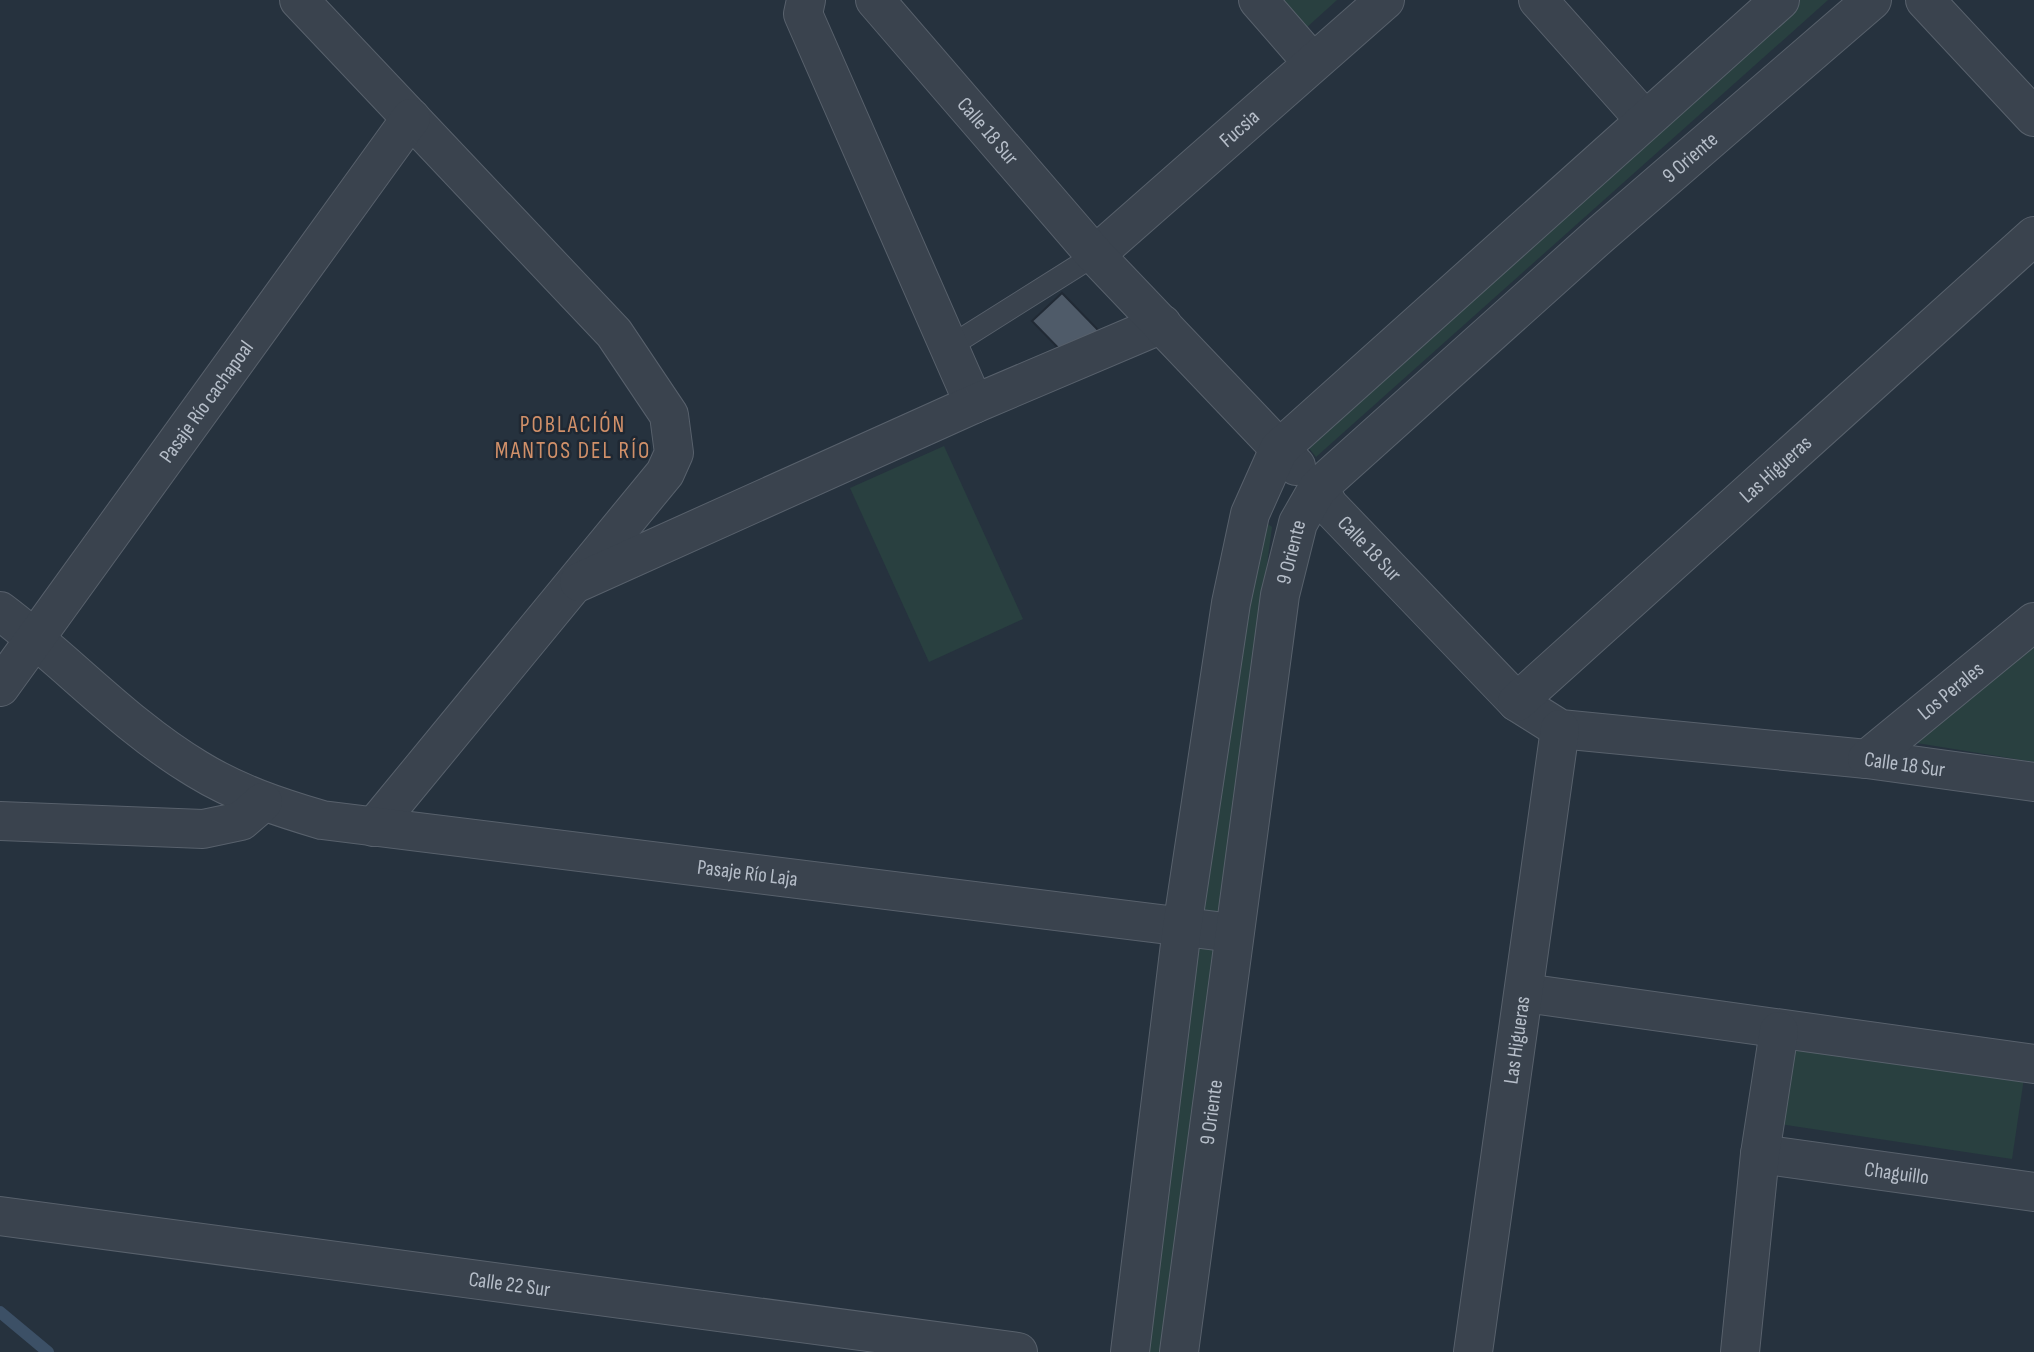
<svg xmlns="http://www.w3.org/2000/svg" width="2034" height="1352" font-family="'Sofia Sans Condensed',sans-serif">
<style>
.green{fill:#294040}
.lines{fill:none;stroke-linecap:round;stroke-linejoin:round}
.stream{stroke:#3c5066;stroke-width:12}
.building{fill:#4f5b69;stroke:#212a35;stroke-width:2}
.service-casing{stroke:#58616c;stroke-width:23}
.minor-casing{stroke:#58616c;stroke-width:40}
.tertiary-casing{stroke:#58616c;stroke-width:40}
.service{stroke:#3a434e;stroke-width:21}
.minor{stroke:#3a434e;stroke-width:38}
.tertiary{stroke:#3a434e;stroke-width:38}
.labels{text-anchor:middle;stroke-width:5;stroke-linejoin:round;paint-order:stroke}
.street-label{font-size:21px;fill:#b6bec9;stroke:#1f2833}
.neighbourhood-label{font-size:23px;letter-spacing:2px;fill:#d19069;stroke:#1f2833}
</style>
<rect width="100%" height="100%" fill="#26323e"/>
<g class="green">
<path d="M 1281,0 L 1337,0 L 1306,28 Z"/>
<path d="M 1770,0 L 1828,0 L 1316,457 L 1292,427 Z"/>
<path d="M 944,446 L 1023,619 L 929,662 L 850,488 Z"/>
<path d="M 1239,502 L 1272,527 L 1161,1352 L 1122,1352 Z"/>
<path d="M 2025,638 L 2034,647 L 2034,762 L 1892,739 Z"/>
<path d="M 1780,1040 L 2024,1078 L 2012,1159 L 1767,1122 Z"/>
</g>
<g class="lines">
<path class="stream" d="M 0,1312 L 48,1352"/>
</g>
<path class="building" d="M 1062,293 L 1099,331 L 1069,359 L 1032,321 Z"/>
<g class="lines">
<defs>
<path id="service" d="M 949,347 L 1095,255"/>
<g id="minor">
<path d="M 299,0 L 614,333 L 669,415 L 674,453 L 665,473 L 374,827"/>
<path d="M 806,0 L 803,14 L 974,404"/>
<path d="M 1258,0 L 1312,62"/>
<path d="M 1538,0 L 1645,120"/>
<path d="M 1925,0 L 2034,117"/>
<path id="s1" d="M 1095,255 L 1385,0"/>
<path id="s2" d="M 1318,488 L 1329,506 L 1517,702 L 1560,729 L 1867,759 L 2034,782"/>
<path d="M 579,582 L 974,404 L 1162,324"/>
<path id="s3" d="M 0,611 C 67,661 125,726 197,769 C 236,793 278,807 322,820 L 1233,933"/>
<path id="s4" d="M 0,687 L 411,118"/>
<path id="s5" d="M 1517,702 L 2034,236"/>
<path id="s6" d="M 1867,759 L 2034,622"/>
<path d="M 0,821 L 203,829 L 241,821 L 263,802"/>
<path d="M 1525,993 L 2034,1064"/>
<path id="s7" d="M 1760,1154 L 2034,1192"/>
<path id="s8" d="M 0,1216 L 1018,1352"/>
<path id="s9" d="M 1473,1352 L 1560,729"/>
<path d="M 1740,1352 L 1760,1154 L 1779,1031"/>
</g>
<g id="tertiary">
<path id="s10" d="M 875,0 L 1095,255 L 1296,466"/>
<path d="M 1130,1352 L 1182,928 L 1231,603 L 1250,514 L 1279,449 L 1780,0"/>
<path id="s11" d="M 1179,1352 L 1280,595 L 1298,523 L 1318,488 L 1601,234 L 1872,0"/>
</g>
</defs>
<use href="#service" class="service-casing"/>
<use href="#minor" class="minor-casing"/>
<use href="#tertiary" class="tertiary-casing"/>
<use href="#service" class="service"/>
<use href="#minor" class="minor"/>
<use href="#tertiary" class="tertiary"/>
</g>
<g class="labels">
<g class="street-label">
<text dy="7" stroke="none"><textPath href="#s1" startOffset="192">Fucsia</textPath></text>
<text dy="7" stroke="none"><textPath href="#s10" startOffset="173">Calle 18 Sur</textPath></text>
<text dy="7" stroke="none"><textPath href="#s11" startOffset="1376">9 Oriente</textPath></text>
<text dy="7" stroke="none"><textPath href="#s4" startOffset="352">Pasaje Río cachapoal</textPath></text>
<text dy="7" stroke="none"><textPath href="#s5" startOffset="348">Las Higueras</textPath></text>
<text dy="7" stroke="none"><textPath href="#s2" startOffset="80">Calle 18 Sur</textPath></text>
<text dy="7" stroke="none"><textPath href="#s11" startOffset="808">9 Oriente</textPath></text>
<text dy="7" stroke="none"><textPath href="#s6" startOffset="108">Los Perales</textPath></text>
<text dy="7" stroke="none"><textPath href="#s2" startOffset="690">Calle 18 Sur</textPath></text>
<text dy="7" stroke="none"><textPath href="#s3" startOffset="817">Pasaje Río Laja</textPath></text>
<text dy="7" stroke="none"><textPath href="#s9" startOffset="315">Las Higueras</textPath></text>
<text dy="7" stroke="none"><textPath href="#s11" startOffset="242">9 Oriente</textPath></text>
<text dy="7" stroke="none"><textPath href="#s7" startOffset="138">Chaguillo</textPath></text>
<text dy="7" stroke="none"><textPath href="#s8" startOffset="514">Calle 22 Sur</textPath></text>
</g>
<g class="neighbourhood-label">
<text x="573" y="432">POBLACIÓN<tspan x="573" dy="26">MANTOS DEL RÍO</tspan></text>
</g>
</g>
</svg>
